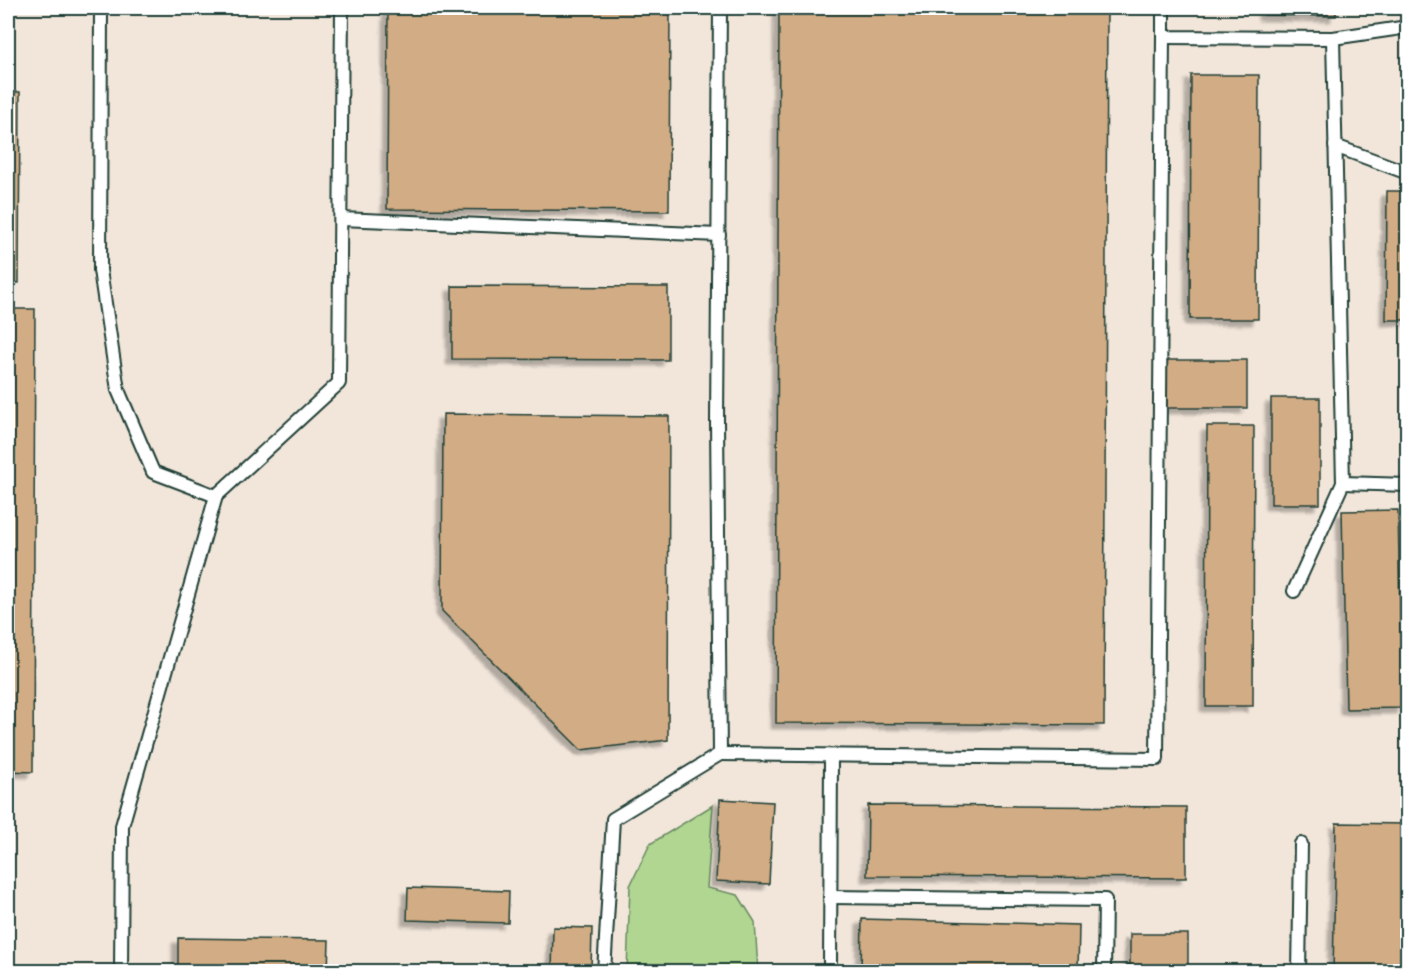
<svg xmlns="http://www.w3.org/2000/svg" width="1415" height="979" font-family="Caveat,sans-serif">
<style>
.built{fill:#f2e6da}
.green{fill:#b1d691;stroke:#688a62;stroke-width:1.5}
.building{fill:#d2ac84;stroke:#1f3d34;stroke-width:1.5;filter:url(#shadow)}
.lines{fill:none;stroke-linecap:round;stroke-linejoin:round}
.service-casing{stroke:#1f3d34;stroke-width:16}
.service{stroke:#fff;stroke-width:12}
</style>
<defs>
<filter id="shadow"><feDropShadow dx="-5.5" dy="5.5" stdDeviation="1.5" flood-color="#0004"/></filter>
</defs>
<rect width="100%" height="100%" fill="#fff"/>
<filter id="ink" filterUnits="userSpaceOnUse"><feTurbulence type="fractalNoise" baseFrequency=".0167" numOctaves="2"/><feDisplacementMap in="SourceGraphic" scale="12" xChannelSelector="R" yChannelSelector="G"/><feConvolveMatrix kernelMatrix="1 2 1 2 8 2 1 2 1" color-interpolation-filters="sRGB"/></filter>
<g filter="url(#ink)">
<rect class="built" x="8" y="8" width="1399" height="963"/>
<path class="green" d="M 713,805 L 707,888 L 738,895 L 755,922 L 758,971 L 627,971 L 630,886 L 650,844 Z"/>
<g class="building">
<path d="M 388,8 L 670,8 L 669,211 L 387,209 Z"/>
<path d="M 779,8 L 1107,8 L 1104,725 L 776,723 Z"/>
<path d="M 1264,8 L 1336,8 L 1336,16 L 1264,15 Z"/>
<path d="M 1191,75 L 1259,75 L 1258,319 L 1190,319 Z"/>
<path d="M 8,92 L 20,92 L 19,283 L 8,282 Z"/>
<path d="M 1387,191 L 1408,191 L 1408,320 L 1386,320 Z"/>
<path d="M 452,286 L 668,287 L 668,360 L 452,359 Z"/>
<path d="M 8,309 L 35,309 L 33,772 L 8,771 Z"/>
<rect x="1163" y="360" width="84" height="48"/>
<rect x="1271" y="398" width="49" height="106"/>
<path d="M 443,414 L 669,416 L 668,740 L 581,750 L 442,611 Z"/>
<path d="M 1207,426 L 1254,426 L 1253,706 L 1206,706 Z"/>
<path d="M 1398,510 L 1402,708 L 1346,709 L 1342,511 Z"/>
<path d="M 720,799 L 773,802 L 769,884 L 716,881 Z"/>
<path d="M 868,805 L 1186,807 L 1186,878 L 867,876 Z"/>
<path d="M 1336,823 L 1408,824 L 1408,972 L 1333,972 Z"/>
<path d="M 408,888 L 509,891 L 508,923 L 407,920 Z"/>
<path d="M 862,919 L 1079,925 L 1078,972 L 861,972 Z"/>
<path d="M 553,927 L 592,928 L 591,972 L 552,972 Z"/>
<rect x="1130" y="934" width="58" height="38"/>
<path d="M 178,938 L 329,940 L 328,972 L 178,972 Z"/>
</g>
<g class="lines">
<defs>
<g id="service">
<path d="M 101,8 L 100,270 L 118,390 L 153,472 L 216,496"/>
<path d="M 1163,8 L 1163,37 L 1333,38 L 1408,27"/>
<path d="M 1335,146 L 1408,173"/>
<path d="M 341,219 L 719,235"/>
<path d="M 1343,483 L 1408,485"/>
<path d="M 1294,591 L 1343,483 L 1333,38"/>
<path d="M 720,754 L 1157,759 L 1163,37"/>
<path d="M 830,897 L 1105,900 L 1104,972"/>
<path d="M 830,966 L 831,756"/>
<path d="M 121,972 L 122,826 L 216,496 L 339,383 L 342,8"/>
<path d="M 604,972 L 613,819 L 720,754 L 717,421 L 720,8"/>
<path d="M 1299,972 L 1301,844"/>
</g>
</defs>
<use href="#service" class="service-casing"/>
<use href="#service" class="service"/>
</g>
</g>
<rect width="1415" height="979" fill="none" stroke="#fff" stroke-width="30"/>
<rect x="15" y="15" width="1385" height="949" fill="none" stroke="#1f3d34" stroke-width="2" filter="url(#ink)"/>
</svg>
